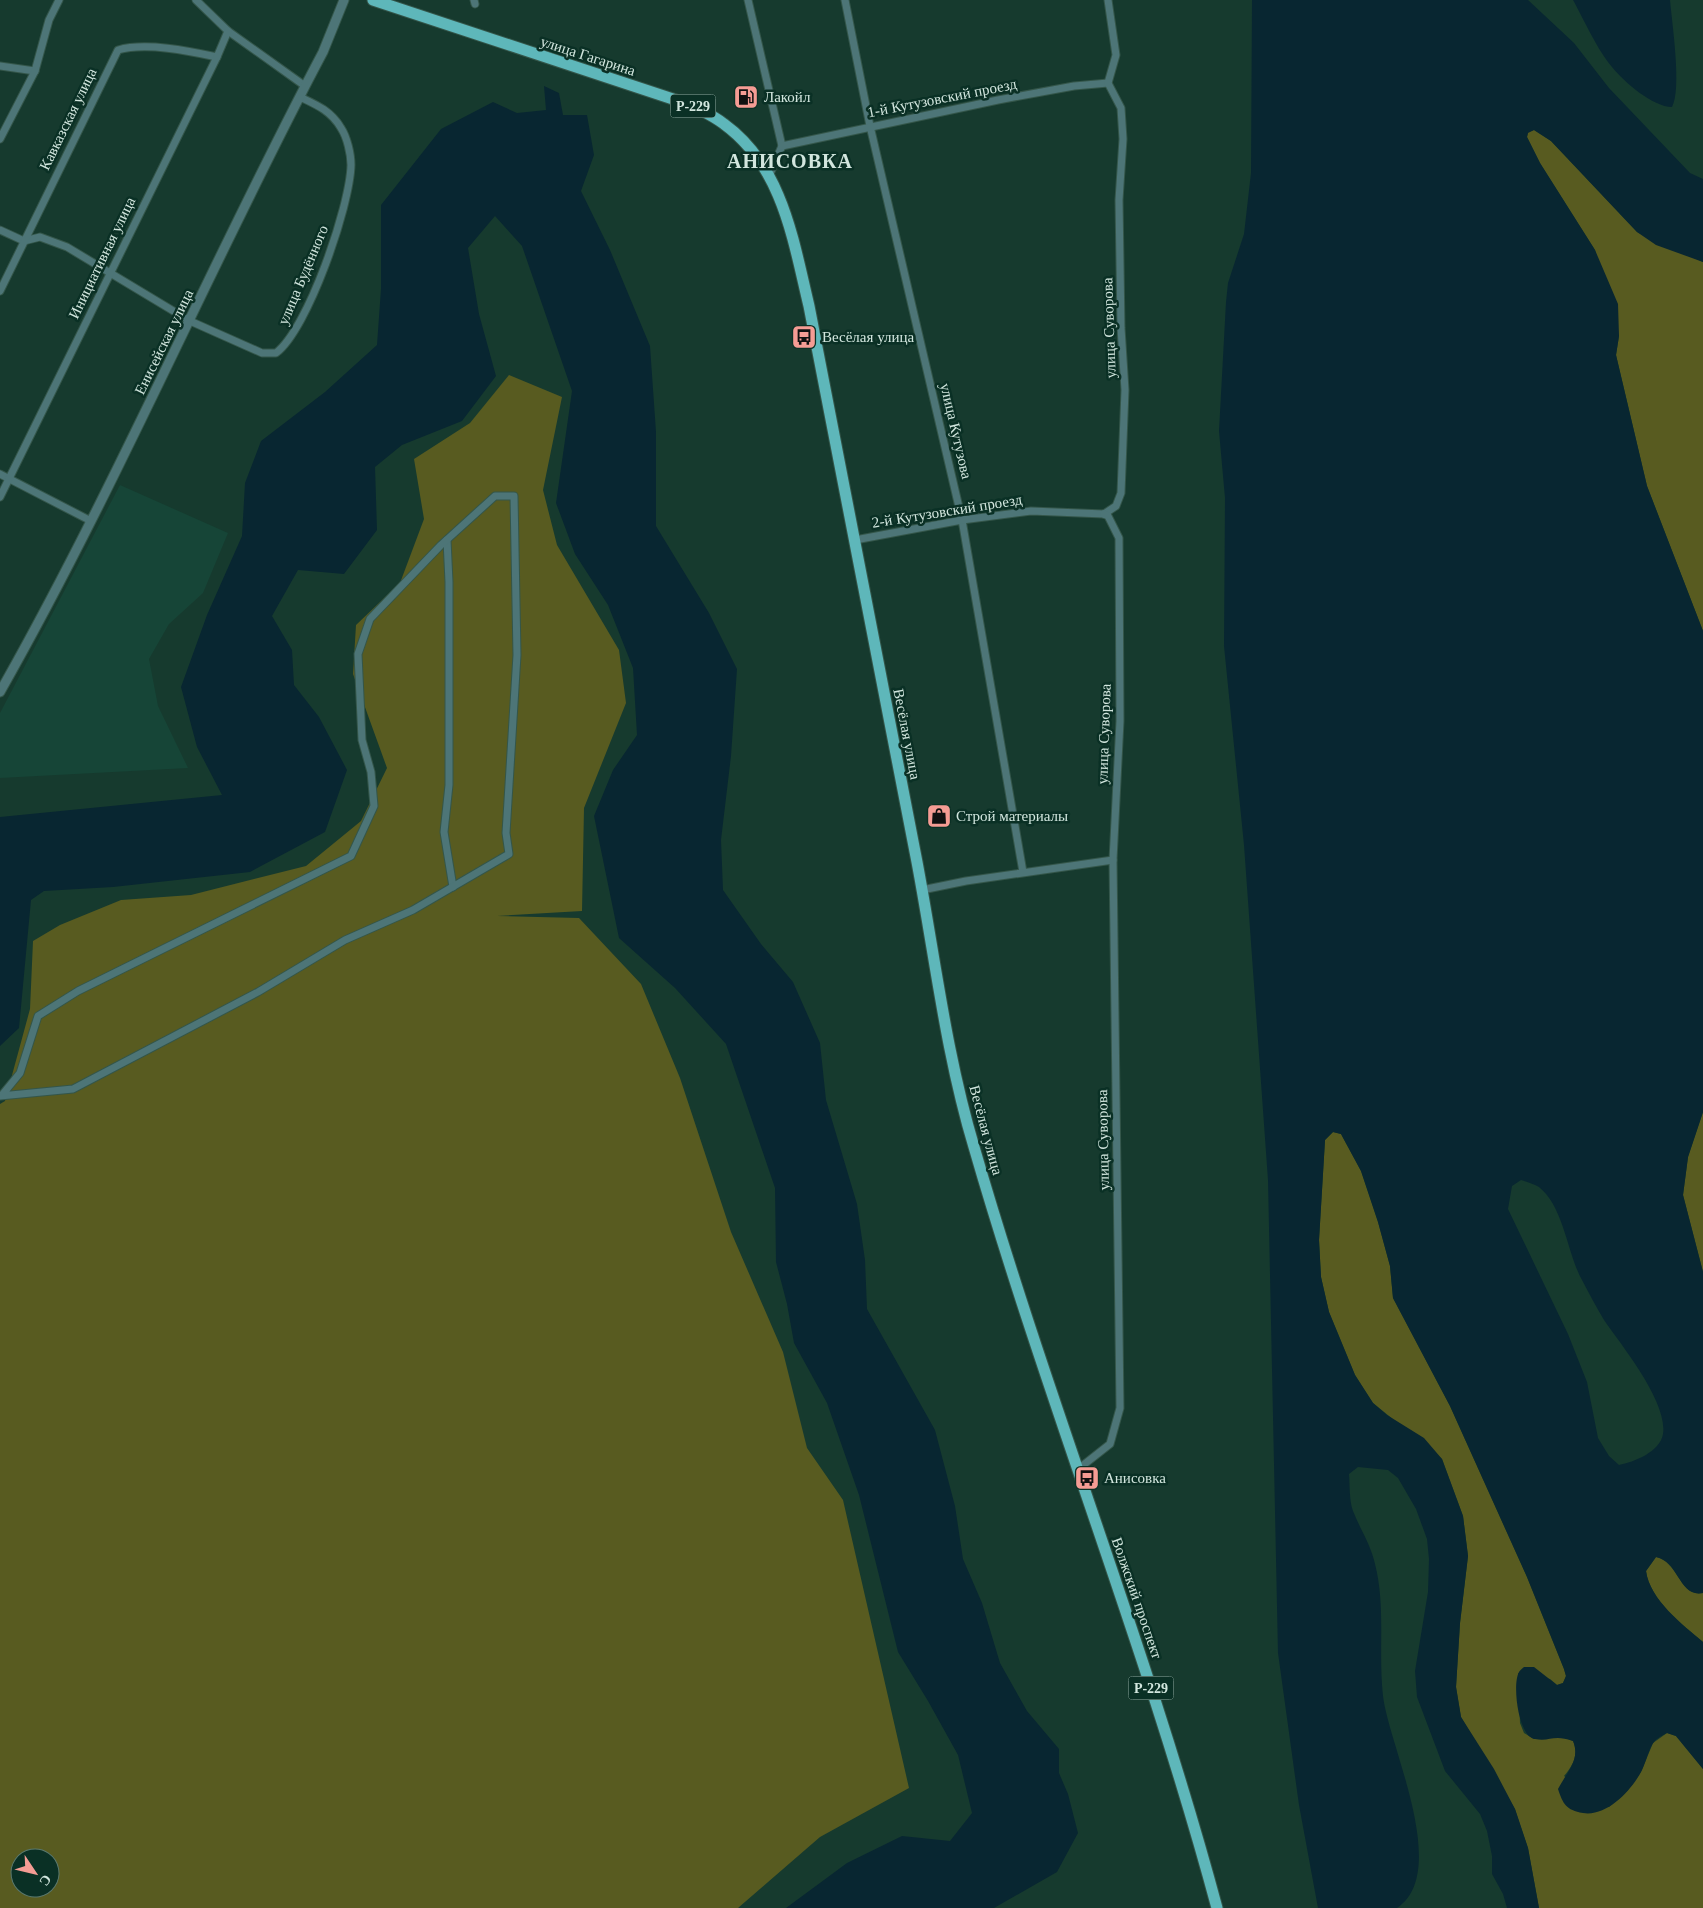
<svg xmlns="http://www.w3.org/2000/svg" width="1703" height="1908" font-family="'Times New Roman',serif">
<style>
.built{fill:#164537}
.green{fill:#585b20;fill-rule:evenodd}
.water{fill:#082631;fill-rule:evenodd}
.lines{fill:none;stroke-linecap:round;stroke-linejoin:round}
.minor-casing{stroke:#34564a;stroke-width:9}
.tertiary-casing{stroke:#34564a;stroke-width:11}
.primary-casing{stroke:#34564a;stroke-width:13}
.minor{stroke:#4d7577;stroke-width:7}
.tertiary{stroke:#4d7577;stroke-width:9}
.primary{stroke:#5eb7ba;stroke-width:11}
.labels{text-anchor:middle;stroke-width:5;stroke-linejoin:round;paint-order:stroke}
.shield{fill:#0a3025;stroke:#96afa6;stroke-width:1}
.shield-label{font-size:14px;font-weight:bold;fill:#d2e6de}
.street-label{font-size:15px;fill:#d2e6de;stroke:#0a3025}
.poi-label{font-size:15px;fill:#d2e6de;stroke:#0a3025;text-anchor:start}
.district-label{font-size:20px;font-weight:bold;letter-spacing:1px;fill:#d2e6de;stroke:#0a3025}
</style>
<rect width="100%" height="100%" fill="#163a2e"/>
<path class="built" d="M 120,485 L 228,533 L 203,593 L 169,624 L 149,659 L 158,706 L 188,768 L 0,778 L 0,713 Z"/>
<g class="green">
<path d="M 1534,130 L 1551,141 L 1637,232 L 1703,262 L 1703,631 L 1647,486 L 1616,355 L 1619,336 L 1595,250 L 1540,163 L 1527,137 L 1528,132 Z"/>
<path d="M 509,375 L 562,397 L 543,490 L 557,545 L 619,650 L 626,703 L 584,808 L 582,911 L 497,916 L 579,918 L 641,984 L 680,1078 L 731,1232 L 783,1352 L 807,1448 L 843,1500 L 909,1788 L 820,1837 L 738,1908 L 0,1908 L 0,1104 L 5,1101 L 30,1009 L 33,941 L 60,925 L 121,900 L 191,895 L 306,866 L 361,821 L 387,768 L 353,674 L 356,625 L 400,583 L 424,519 L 414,459 L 470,423 ZM 20,1858 L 50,1858 L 50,1888 L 20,1888 Z"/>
<path d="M 1703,1112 L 1703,1272 L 1683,1195 L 1688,1157 Z"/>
<path d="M 1333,1132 L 1341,1134 L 1361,1171 L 1378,1222 L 1390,1266 L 1393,1298 L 1450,1406 L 1527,1577 L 1564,1669 L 1566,1676 L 1563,1683 L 1557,1685 L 1550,1679 L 1518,1673 L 1520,1723 L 1524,1733 L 1534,1739 L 1559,1736 L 1573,1741 C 1579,1755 1573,1765 1564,1776 L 1609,1807 L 1627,1791 L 1641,1772 L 1653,1743 L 1667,1733 L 1676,1736 L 1703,1769 L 1703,1908 L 1539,1908 L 1528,1848 L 1515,1809 L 1461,1717 L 1456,1687 L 1460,1623 L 1468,1556 L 1463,1516 L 1442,1459 L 1373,1403 L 1355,1375 L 1329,1312 L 1321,1277 L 1319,1240 L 1325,1140 Z"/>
<path d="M 1656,1557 C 1679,1562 1680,1598 1703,1593 L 1703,1642 C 1682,1624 1650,1600 1646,1571 Z"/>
</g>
<g class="water">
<path d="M 1252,0 L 1528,0 L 1574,43 L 1609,88 L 1690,173 L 1703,179 L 1703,262 L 1656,245 L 1637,232 L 1551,141 L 1534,130 L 1528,133 L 1527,137 L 1540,163 L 1595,250 L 1618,304 L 1619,336 L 1616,355 L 1647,486 L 1703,631 L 1703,1112 L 1688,1157 L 1683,1195 L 1703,1272 L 1703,1593 C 1679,1598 1679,1561 1656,1557 L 1646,1571 C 1650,1600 1682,1624 1703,1642 L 1703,1769 L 1676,1736 L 1667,1733 C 1663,1735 1657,1738 1654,1742 C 1649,1748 1646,1762 1642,1770 C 1632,1790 1607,1817 1583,1813 C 1566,1810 1563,1804 1558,1789 C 1566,1773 1581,1760 1573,1741 C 1553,1734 1550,1742 1535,1739 C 1518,1737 1512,1684 1519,1672 C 1520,1670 1522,1669 1524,1667 L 1534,1667 L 1557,1685 L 1563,1683 L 1566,1676 L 1564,1669 L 1527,1577 L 1450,1406 L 1393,1298 L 1390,1266 L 1378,1222 L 1361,1171 L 1341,1134 L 1333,1132 L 1325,1140 L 1319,1240 L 1321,1277 L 1329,1312 L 1355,1375 L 1373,1403 L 1387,1415 L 1424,1438 L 1442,1459 L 1463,1516 L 1468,1556 L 1460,1623 L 1456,1687 L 1461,1717 L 1494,1769 L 1515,1809 L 1528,1848 L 1539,1908 L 1507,1908 L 1503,1894 L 1492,1874 L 1492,1856 L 1487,1831 L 1480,1814 L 1445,1771 L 1417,1697 L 1415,1671 L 1428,1592 L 1429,1559 L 1427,1539 L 1416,1509 L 1398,1478 L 1388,1470 L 1358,1467 L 1349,1474 C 1350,1485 1349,1500 1353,1511 C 1360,1529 1371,1545 1375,1564 C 1386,1607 1378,1651 1383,1696 C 1389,1746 1451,1872 1397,1908 L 1318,1908 L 1299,1805 L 1278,1653 L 1268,1180 L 1244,845 L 1224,646 L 1225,498 L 1219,431 L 1226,302 L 1228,283 L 1244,234 L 1251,173 ZM 1521,1180 C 1527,1182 1534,1184 1539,1187 C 1564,1207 1567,1253 1582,1280 C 1589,1293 1596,1307 1604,1320 C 1622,1346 1668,1402 1663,1434 C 1660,1452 1634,1462 1619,1465 L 1609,1456 L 1598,1438 L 1587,1382 L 1568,1334 L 1508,1209 L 1512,1186 Z"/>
<path d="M 1573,0 L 1670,0 C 1672,23 1682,89 1672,107 C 1653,107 1624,82 1612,67 C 1598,51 1584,20 1573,0 Z"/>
<path d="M 544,86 L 559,93 L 563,115 L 587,115 L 594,155 L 581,191 L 610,250 L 650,346 L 656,432 L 656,526 L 709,613 L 737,669 L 731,756 L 721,840 L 723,890 L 761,944 L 793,982 L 820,1043 L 826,1100 L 857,1204 L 865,1260 L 867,1309 L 935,1430 L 955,1506 L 963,1559 L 982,1603 L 1000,1663 L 1027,1711 L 1059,1749 L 1059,1773 L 1068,1794 L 1078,1833 L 1057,1872 L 994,1908 L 786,1908 L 847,1863 L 902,1836 L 950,1841 L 972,1813 L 958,1755 L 928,1701 L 898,1652 L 859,1495 L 827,1403 L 794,1343 L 787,1304 L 776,1262 L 775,1188 L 726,1044 L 675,988 L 619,938 L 594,816 L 613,770 L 637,735 L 633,668 L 608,605 L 575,554 L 556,503 L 572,391 L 522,246 L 495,216 L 468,248 L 479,314 L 496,376 L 462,421 L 402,445 L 375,467 L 377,530 L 344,574 L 298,570 L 272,616 L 292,650 L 294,685 L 319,717 L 347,770 L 325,832 L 250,872 L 113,887 L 44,891 L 31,900 L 19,1028 L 0,1046 L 0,817 L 222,795 L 197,747 L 181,687 L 207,615 L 242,536 L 245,483 L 261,441 L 325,392 L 377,345 L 381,289 L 381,205 L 441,129 L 493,102 L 517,113 L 546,110 Z"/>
</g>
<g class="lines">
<defs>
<g id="minor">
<path d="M 196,0 L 228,31 L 305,86"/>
<path d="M 474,0 L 475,4"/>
<path d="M 748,0 L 782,146 L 769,176"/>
<path d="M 845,0 L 870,126 L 962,520 L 1023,872"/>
<path d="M 0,66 L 35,71"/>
<path d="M 0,139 L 35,71 L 49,20 L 59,0"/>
<path d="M 782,146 L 998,100 L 1074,86 L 1108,83"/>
<path d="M 0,230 L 24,241 L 40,237 L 67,247 L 190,321 L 262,353 L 276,353 C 308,329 350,206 351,165 C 351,154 347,137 341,128 C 331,111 317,105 300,97"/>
<path d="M 0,291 L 118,50 C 146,42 189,51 217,57"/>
<path d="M 0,474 L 91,521"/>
<path d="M 0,497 L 217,57 L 228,31"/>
<path d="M 1104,514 L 1116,506 L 1121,493 L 1125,390 L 1121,328 L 1119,200 L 1123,139 L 1121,108 L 1108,83 L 1116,55 L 1108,0"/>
<path d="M 447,540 L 449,582 L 449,785 L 444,832 L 453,887"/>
<path d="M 855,540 L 962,520 L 1031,511 L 1104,514"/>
<path d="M 922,890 L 966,881 L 1113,860"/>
<path d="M 0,1096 L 73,1089 L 258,992 L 345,940 L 413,910 L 509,854 L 506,833 L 517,655 L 514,496 L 495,496 L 441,545 L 370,619 L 358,654 L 362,740 L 371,772 L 374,806 L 351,856 L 78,991 L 38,1016 L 20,1073 L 2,1095"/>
<path d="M 1077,1470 L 1110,1444 L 1120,1408 L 1113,860 L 1120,721 L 1119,538 L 1108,516 L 1104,514"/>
</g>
<path id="tertiary" d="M 0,692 C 118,484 211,263 323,52 L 344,0"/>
<path id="primary" d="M 373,0 L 691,105 C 702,111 714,116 724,124 C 783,167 793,240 809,306 C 845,491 881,677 917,862 C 935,957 946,1054 974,1147 C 1048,1403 1148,1651 1217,1908"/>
</defs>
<use href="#minor" class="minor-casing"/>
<use href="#tertiary" class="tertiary-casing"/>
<use href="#primary" class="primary-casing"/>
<use href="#minor" class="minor"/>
<use href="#tertiary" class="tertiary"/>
<use href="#primary" class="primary"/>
</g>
<defs>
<symbol id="fuel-square" viewBox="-11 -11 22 22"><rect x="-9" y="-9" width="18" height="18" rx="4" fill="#f59c94" stroke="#0a3025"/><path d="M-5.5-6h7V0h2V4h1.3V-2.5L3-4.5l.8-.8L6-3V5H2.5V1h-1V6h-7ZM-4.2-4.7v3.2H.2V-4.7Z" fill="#111"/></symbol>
<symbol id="bus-square" viewBox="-11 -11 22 22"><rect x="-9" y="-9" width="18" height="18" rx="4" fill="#f59c94" stroke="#0a3025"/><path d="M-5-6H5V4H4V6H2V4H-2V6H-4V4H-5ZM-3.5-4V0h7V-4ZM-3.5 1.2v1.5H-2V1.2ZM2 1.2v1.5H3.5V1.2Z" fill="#111"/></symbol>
<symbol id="shop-square" viewBox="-11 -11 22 22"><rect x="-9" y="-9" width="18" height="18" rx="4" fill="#f59c94" stroke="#0a3025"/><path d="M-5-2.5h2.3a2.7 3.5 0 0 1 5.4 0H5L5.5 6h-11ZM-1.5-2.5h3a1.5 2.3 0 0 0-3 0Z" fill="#111"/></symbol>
</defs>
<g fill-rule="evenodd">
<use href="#fuel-square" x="732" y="83" width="28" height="28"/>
<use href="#bus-square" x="790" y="323" width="28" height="28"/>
<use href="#shop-square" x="925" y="802" width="28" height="28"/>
<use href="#bus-square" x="1073" y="1464" width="28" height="28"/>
</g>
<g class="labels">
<g class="shield">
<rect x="670.5" y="94.5" width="45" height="23" rx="4"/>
<rect x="1128.5" y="1676.5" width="45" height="23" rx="4"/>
</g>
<g class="shield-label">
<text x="693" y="111">Р-229</text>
<text x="1151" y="1693">Р-229</text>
</g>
<g class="street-label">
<text transform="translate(588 56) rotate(18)" y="5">улица Гагарина</text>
<text transform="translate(942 98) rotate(-11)" y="5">1-й Кутузовский проезд</text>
<text transform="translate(68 119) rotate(-64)" y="5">Кавказская улица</text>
<text transform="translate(102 258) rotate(-64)" y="5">Инициативная улица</text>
<text transform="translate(303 275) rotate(-67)" y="5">улица Будённого</text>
<text transform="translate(1109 328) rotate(-92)" y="5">улица Суворова</text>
<text transform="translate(164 342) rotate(-64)" y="5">Енисейская улица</text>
<text transform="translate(956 431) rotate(77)" y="5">улица Кутузова</text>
<text transform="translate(947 511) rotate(-9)" y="5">2-й Кутузовский проезд</text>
<text transform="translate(907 734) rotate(79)" y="5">Весёлая улица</text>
<text transform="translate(1104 734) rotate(-88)" y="5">улица Суворова</text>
<text transform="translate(986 1130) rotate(75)" y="5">Весёлая улица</text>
<text transform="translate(1103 1140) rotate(-91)" y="5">улица Суворова</text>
<text transform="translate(1137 1598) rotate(71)" y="5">Волжский проспект</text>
</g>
<g class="poi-label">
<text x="764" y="102">Лакойл</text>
<text x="822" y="342">Весёлая улица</text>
<text x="956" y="821">Строй материалы</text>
<text x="1104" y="1483">Анисовка</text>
</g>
<g class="district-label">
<text x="790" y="168">АНИСОВКА</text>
</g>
</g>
<g transform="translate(35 1873) rotate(125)"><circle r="24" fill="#0a3025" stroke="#5a796f"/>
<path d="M0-4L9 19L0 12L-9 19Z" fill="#f59c94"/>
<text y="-8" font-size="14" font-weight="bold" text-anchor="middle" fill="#d2e6de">С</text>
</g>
</svg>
